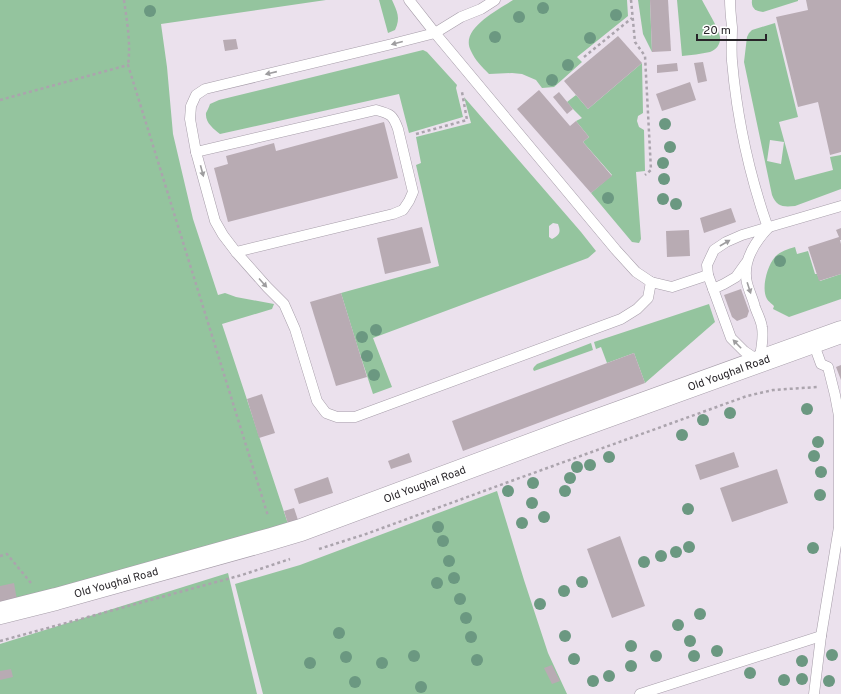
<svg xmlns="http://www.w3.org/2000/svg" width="841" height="694" font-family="Overpass,sans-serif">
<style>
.green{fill:#94c49e;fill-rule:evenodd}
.building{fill:#b8abb3}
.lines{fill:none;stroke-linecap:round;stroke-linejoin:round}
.service-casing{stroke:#a69da9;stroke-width:11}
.tertiary-casing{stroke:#a69da9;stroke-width:23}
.path{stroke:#aba4ad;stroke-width:2.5;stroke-dasharray:3 3;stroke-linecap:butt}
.service{stroke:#fff;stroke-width:10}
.tertiary{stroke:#fff;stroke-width:22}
.tree{fill:#6b9881}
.oneway{fill:#9e9d9f}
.labels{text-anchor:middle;stroke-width:4;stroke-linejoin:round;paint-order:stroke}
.street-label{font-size:11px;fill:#282529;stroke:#fff}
</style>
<rect width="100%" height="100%" fill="#ebe1ed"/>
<g class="green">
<path d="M 0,0 L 326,0 L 161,24 L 167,67 L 173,134 L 193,219 L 218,295 L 225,293 L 236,297 L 274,304 L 272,309 L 222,324 L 288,524 L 0,604 Z"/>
<path d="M 379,0 L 392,0 C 397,11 401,18 395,30 L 388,33 Z"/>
<path d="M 513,0 L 627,0 L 628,16 L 577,57 L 582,62 L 554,87 L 542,88 L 536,80 L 522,74 L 512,73 L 489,74 C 482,67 475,60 471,51 C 459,29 498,10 513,0 Z"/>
<path d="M 638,0 L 650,0 L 652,52 L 643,34 Z"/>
<path d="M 677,0 L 702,0 C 707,10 718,27 720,37 C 721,44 716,50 710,52 C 701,54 691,55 682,56 Z"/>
<path d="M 752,0 L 798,0 L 798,1 L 763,12 C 755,11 751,8 752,0 Z"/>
<path d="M 775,23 L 798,117 L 779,122 L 795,180 L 833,170 L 830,157 L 841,155 L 841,189 L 795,206 C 783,207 777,207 772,195 L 744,62 L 747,37 L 749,33 L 752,30 ZM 770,140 L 784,142 L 781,164 L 767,161 Z"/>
<path d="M 423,50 L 427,52 L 457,85 L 456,88 L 463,117 L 409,133 L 399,94 L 220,134 C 214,129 205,123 206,113 C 207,111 209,107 210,104 L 219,100 Z"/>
<path d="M 642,63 L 643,113 L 638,116 L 637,121 L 639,127 L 644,130 L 645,171 L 636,172 L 641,239 L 639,243 L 632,242 L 591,193 L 612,175 L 583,142 L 589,137 L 576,121 L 582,118 L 573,109 L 567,102 L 576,95 L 588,109 Z"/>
<path d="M 464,97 L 581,232 L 596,251 L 588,258 L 373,338 L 392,387 L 373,394 L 357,345 L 341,293 L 439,266 L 416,165 L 421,163 L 416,137 L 471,123 ZM 553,223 L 558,224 C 561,232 560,235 552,239 L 549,237 L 549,226 Z"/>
<path d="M 795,247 L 797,254 L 808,251 L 815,274 L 817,274 L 820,281 L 841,274 L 841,299 L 789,317 L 773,309 L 774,306 C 772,304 768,301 767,299 C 761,289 767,266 775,257 C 779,252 788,249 795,247 Z"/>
<path d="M 709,304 L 715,322 L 645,383 L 634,353 L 607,363 L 601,347 L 596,349 L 594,342 Z"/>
<path d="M 591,343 L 593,350 L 534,371 L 533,369 L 534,367 L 537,364 Z"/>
<path d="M 497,491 L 524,580 L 548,653 L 567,694 L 263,694 L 235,584 L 300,565 Z"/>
<path d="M 228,573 L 257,694 L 0,694 L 0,644 Z"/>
</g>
<g class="building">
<path d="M 650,0 L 668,0 L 671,51 L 652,52 Z"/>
<path d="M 806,0 L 841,0 L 841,152 L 830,155 L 818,102 L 798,107 L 776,17 L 808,10 Z"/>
<path d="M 618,36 L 642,63 L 588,109 L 564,81 Z"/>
<path d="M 236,39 L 238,49 L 225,51 L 223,40 Z"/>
<path d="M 703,62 L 707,81 L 698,83 L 694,63 Z"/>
<path d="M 677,63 L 678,71 L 657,73 L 657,65 Z"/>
<path d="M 690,82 L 696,100 L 662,111 L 656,94 Z"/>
<path d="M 539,90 L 570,126 L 576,121 L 589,137 L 583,142 L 612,176 L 591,193 L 517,109 Z"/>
<path d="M 559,92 L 573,109 L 567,114 L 553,97 Z"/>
<path d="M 384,122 L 398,178 L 228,222 L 214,168 L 228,164 L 226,156 L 274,143 L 276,151 Z"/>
<path d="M 731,208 L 736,222 L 704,233 L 700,218 Z"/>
<path d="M 422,227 L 431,263 L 385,274 L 377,238 Z"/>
<path d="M 841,228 L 841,240 L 840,240 L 841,244 L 841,274 L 819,281 L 808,247 L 839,237 L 836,230 Z"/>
<path d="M 689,230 L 690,256 L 667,257 L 666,231 Z"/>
<path d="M 741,289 L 749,311 L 747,317 L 737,321 L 732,317 L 724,295 Z"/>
<path d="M 341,293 L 367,377 L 336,386 L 310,302 Z"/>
<path d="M 634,353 L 645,383 L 463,451 L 452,421 Z"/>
<path d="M 841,365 L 841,380 L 836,367 Z"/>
<path d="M 262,394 L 275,433 L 259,438 L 247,399 Z"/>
<path d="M 734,452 L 739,467 L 700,480 L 695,465 Z"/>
<path d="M 409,453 L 412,462 L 391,469 L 388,461 Z"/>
<path d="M 777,469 L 788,503 L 732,522 L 720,488 Z"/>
<path d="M 328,477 L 333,493 L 299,504 L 294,489 Z"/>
<path d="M 294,508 L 298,520 L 288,524 L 284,511 Z"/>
<path d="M 620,536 L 645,606 L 612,618 L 587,549 Z"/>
<path d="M 14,583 L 17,600 L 0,604 L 0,586 Z"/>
<path d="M 552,665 L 560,681 L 552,684 L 544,668 Z"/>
<path d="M 11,669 L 13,677 L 0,680 L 0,671 Z"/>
</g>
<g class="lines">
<defs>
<g id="service">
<path d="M 409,0 L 435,33 L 616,250 L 636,272 L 651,282 L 672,287 L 708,275"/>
<path d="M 495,0 L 481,9 L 461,17 L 435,33 L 392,44 L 205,89 L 196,95 L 191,106 L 190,119 L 196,152 L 215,221 L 223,235 L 236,252 L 267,287 L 284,304 L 295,329 L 317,401 L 326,413 L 337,417 L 355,417 L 621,319 L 637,309 L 648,298 L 651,282"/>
<path d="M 730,0 C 730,9 731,18 732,27 C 732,39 731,50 732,61 C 737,118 749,174 768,228"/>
<path d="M 196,152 L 376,110 C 391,114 393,115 398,129 L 413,192 L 409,201 L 403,210 L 393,214 L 236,252"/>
<path d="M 768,228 C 754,243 742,262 747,283 C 749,291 753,299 755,307 C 757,313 761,320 762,327 C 764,339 761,350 759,361 L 744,351 L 731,338 L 708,275 L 707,265 L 714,250 L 726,242 L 742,235 L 841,206"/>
<path d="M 713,289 L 724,284 L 736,277 L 746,263"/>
<path d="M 813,342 L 821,364 L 828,367 L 835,395 L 839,416 L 839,527 L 821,636 L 814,694"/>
<path d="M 640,694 L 821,636"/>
</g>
<g id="tertiary">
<path id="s1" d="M 0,613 L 56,599 L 271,539 L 301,530 L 567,431 L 841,332"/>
</g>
</defs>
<use href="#service" class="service-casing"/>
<use href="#tertiary" class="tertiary-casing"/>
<g class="path">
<path d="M 124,0 C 127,22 131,43 128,65"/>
<path d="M 631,0 L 635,42 L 645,56 L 651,170 L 645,175"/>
<path d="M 584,57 L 632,18"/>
<path d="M 0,100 L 128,65 L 268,516"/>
<path d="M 416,134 L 467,120 L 462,92"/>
<path d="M 319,549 L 366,534 L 514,480 L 747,396 L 773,390 L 817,387"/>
<path d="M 0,556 L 7,554 L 31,583"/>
<path d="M 0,641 L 242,575 L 290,559"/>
</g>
<use href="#service" class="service"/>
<use href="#tertiary" class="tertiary"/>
</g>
<g class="tree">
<circle cx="543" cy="8" r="6"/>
<circle cx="150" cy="11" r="6"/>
<circle cx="616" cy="15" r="6"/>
<circle cx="519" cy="17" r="6"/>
<circle cx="495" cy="37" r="6"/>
<circle cx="590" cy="38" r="6"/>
<circle cx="568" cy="65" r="6"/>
<circle cx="552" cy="80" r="6"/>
<circle cx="665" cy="124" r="6"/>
<circle cx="670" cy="147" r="6"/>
<circle cx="663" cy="163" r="6"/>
<circle cx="664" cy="179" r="6"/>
<circle cx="608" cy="198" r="6"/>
<circle cx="663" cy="199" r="6"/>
<circle cx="676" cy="204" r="6"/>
<circle cx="780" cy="261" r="6"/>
<circle cx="376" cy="330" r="6"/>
<circle cx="362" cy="337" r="6"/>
<circle cx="367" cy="356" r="6"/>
<circle cx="374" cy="375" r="6"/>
<circle cx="807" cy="409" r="6"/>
<circle cx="730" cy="413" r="6"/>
<circle cx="703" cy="420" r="6"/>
<circle cx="682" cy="435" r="6"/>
<circle cx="818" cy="442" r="6"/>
<circle cx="814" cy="456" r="6"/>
<circle cx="609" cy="457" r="6"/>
<circle cx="590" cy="465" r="6"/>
<circle cx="577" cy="467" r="6"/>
<circle cx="821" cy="472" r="6"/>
<circle cx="570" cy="478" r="6"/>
<circle cx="533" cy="483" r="6"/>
<circle cx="508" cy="491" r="6"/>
<circle cx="565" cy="491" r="6"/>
<circle cx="820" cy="495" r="6"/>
<circle cx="532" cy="503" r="6"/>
<circle cx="688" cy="509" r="6"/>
<circle cx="544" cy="517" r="6"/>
<circle cx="522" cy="523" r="6"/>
<circle cx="438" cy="527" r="6"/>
<circle cx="443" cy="541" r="6"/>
<circle cx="689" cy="547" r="6"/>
<circle cx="813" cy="548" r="6"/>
<circle cx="676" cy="552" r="6"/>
<circle cx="661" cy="556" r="6"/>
<circle cx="449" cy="561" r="6"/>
<circle cx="644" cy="562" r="6"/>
<circle cx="454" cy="578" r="6"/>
<circle cx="582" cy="582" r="6"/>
<circle cx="437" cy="583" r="6"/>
<circle cx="564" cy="591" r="6"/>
<circle cx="460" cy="599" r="6"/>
<circle cx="540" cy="604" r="6"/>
<circle cx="700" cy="614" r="6"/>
<circle cx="466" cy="618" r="6"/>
<circle cx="678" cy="625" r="6"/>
<circle cx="339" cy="633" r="6"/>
<circle cx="565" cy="636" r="6"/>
<circle cx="471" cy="637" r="6"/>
<circle cx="690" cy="641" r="6"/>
<circle cx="631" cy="646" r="6"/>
<circle cx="717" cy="651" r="6"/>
<circle cx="832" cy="655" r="6"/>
<circle cx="414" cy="656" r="6"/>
<circle cx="656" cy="656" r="6"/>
<circle cx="694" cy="656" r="6"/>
<circle cx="346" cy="657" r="6"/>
<circle cx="574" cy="659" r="6"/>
<circle cx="477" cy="660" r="6"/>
<circle cx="802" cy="661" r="6"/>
<circle cx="310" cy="663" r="6"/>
<circle cx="382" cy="663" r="6"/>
<circle cx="631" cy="666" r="6"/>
<circle cx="750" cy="673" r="6"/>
<circle cx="609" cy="676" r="6"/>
<circle cx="802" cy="679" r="6"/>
<circle cx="784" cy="680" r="6"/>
<circle cx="593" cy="681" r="6"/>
<circle cx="829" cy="681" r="6"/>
<circle cx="355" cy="682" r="6"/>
<circle cx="421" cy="687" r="6"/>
</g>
<defs><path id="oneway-solid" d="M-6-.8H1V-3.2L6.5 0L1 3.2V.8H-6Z"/></defs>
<g class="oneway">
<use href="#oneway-solid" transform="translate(397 43) rotate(165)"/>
<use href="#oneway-solid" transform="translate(271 73) rotate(167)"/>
<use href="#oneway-solid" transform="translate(202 171) rotate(75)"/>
<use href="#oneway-solid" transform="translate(725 243) rotate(-30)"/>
<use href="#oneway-solid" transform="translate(263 283) rotate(48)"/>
<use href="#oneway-solid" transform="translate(749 288) rotate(72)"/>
<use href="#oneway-solid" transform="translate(737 344) rotate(-134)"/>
</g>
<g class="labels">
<g class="street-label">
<text dy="4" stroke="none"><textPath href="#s1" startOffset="768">Old Youghal Road</textPath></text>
<text dy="4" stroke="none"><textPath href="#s1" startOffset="444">Old Youghal Road</textPath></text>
<text dy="4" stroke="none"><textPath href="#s1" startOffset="120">Old Youghal Road</textPath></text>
</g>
</g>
<path d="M697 34v6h69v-6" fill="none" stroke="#282529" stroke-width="2"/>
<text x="703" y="34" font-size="12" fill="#282529" stroke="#ffffff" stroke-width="3" paint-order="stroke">20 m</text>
</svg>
